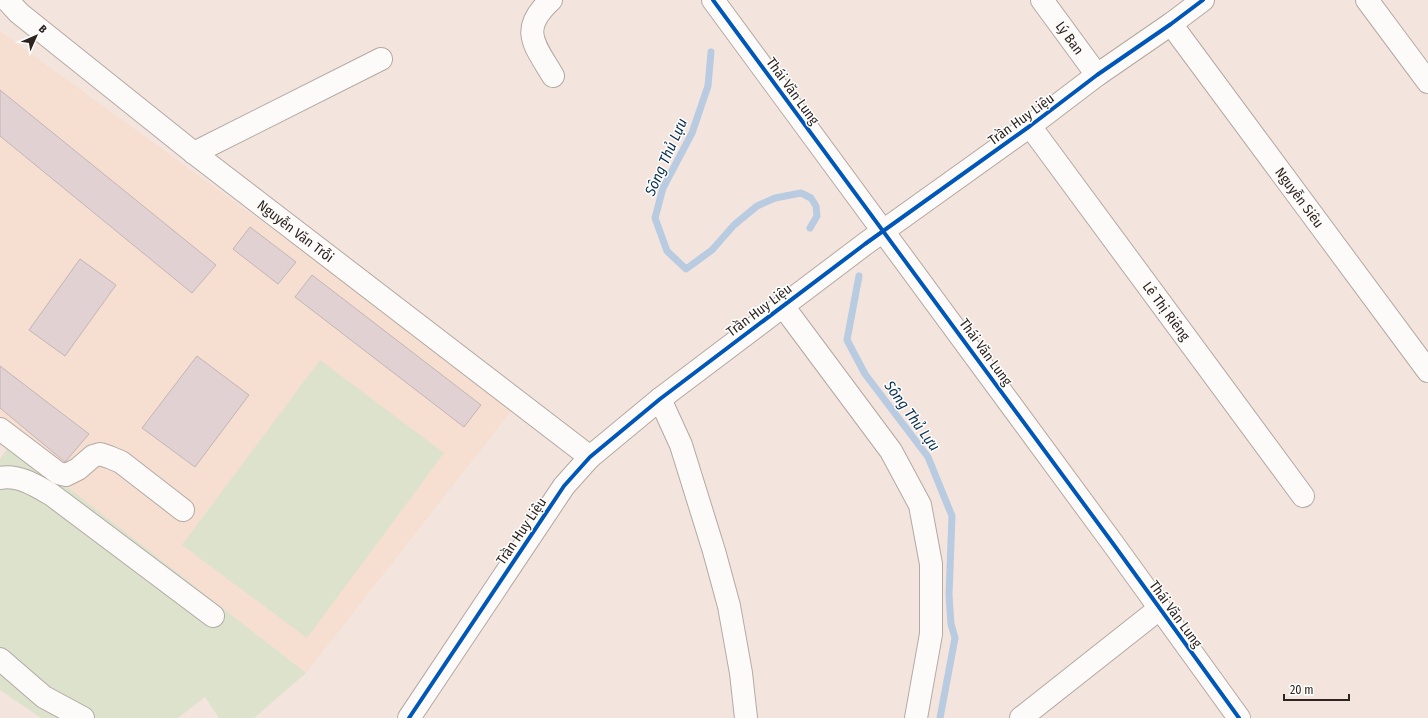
<svg xmlns="http://www.w3.org/2000/svg" width="1428" height="718" font-family="'Fira Sans Condensed',sans-serif">
<style>
.built{fill:#f6ded0}
.green{fill:#dde2cc}
.lines{fill:none;stroke-linecap:round;stroke-linejoin:round}
.stream{stroke:#b8cbe1;stroke-width:7}
.building{fill:#e1d1d2;stroke:#c2b6b4}
.minor-casing{stroke:#b3a9a3;stroke-width:24}
.minor{stroke:#fdfbfa;stroke-width:22}
.cycleway-casing{stroke:#fff;stroke-width:6}
.cycleway{stroke:#0057b8;stroke-width:4}
.labels{text-anchor:middle;stroke-width:3;stroke-linejoin:round;paint-order:stroke}
.street-label{font-size:14px;fill:#2d241f;stroke:#fff}
.water-label{font-size:15px;font-style:italic;fill:#093051;stroke:#fff}
</style>
<rect width="100%" height="100%" fill="#f3e5dd"/>
<path class="built" d="M 0,31 L 515,406 L 306,673 L 0,435 Z"/>
<g class="green">
<path d="M 320,360 L 444,453 L 307,638 L 182,545 Z"/>
<path d="M 11,443 L 306,673 L 254,718 L 219,718 L 205,697 L 178,718 L 41,718 L 0,690 L 0,459 Z"/>
</g>
<g class="lines">
<g class="stream">
<path d="M 711,52 L 708,86 L 692,133 L 663,188 L 655,218 L 667,251 L 686,269 L 712,250 L 734,225 L 757,206 L 775,198 L 801,193 L 811,198 L 816,206 L 817,216 L 810,228"/>
<path d="M 859,276 L 847,340 L 865,374 L 928,457 L 952,516 L 949,595 L 951,624 L 955,638 L 940,718"/>
</g>
</g>
<g class="building">
<path d="M 0,90 L 216,265 L 192,293 L 0,136 Z"/>
<path d="M 250,227 L 296,262 L 278,284 L 233,249 Z"/>
<path d="M 80,259 L 116,285 L 65,356 L 29,330 Z"/>
<path d="M 312,275 L 481,405 L 464,427 L 295,297 Z"/>
<path d="M 197,356 L 249,395 L 195,467 L 142,428 Z"/>
<path d="M 0,366 L 89,434 L 65,462 L 0,408 Z"/>
</g>
<g class="lines">
<defs>
<g id="minor">
<path id="s1" d="M 7,0 L 19,13 L 194,153 L 590,457"/>
<path d="M 551,0 C 518,30 535,45 553,76"/>
<path d="M 713,0 L 1114,545 L 1239,718"/>
<path id="s2" d="M 1042,0 L 1097,75"/>
<path d="M 1367,0 L 1428,82"/>
<path id="s3" d="M 1171,24 L 1428,371"/>
<path id="s4" d="M 1030,126 L 1303,496"/>
<path d="M 194,153 L 381,59"/>
<path d="M 783,306 L 891,451 L 920,505 L 931,564 L 931,634 L 916,718"/>
<path d="M 660,399 L 681,445 L 714,551 L 729,606 L 741,673 L 746,718"/>
<path d="M 0,429 L 58,473 L 66,475 L 78,469 L 93,456 L 100,454 L 109,457 L 121,462 L 183,510"/>
<path d="M 0,478 C 18,474 37,486 52,495 L 213,616"/>
<path d="M 0,659 L 44,697 L 83,718"/>
<path d="M 409,718 L 564,486 L 590,457 L 660,399 L 865,244 L 1030,126 L 1097,75 L 1171,24 L 1203,0"/>
<path d="M 1021,718 L 1159,609"/>
</g>
</defs>
<use href="#minor" class="minor-casing"/>
<use href="#minor" class="minor"/>
<defs>
<g id="cycleway">
<path d="M 713,0 L 1114,545 L 1239,718"/>
<path d="M 409,718 L 564,486 L 590,457 L 660,399 L 865,244 L 1030,126 L 1097,75 L 1171,24 L 1203,0"/>
</g>
</defs>
<use href="#cycleway" class="cycleway-casing"/>
<use href="#cycleway" class="cycleway"/>
</g>
<g class="labels">
<g class="street-label">
<text dy="5" stroke="none"><textPath href="#s2" startOffset="47">Lý Ban</textPath></text>
<text transform="translate(793 91) rotate(54)" y="5">Thái Văn Lung</text>
<text transform="translate(1021 119) rotate(-36)" y="5">Trần Huy Liệu</text>
<text dy="5" stroke="none"><textPath href="#s3" startOffset="216">Nguyễn Siêu</textPath></text>
<text dy="5" stroke="none"><textPath href="#s1" startOffset="370">Nguyễn Văn Trỗi</textPath></text>
<text transform="translate(759 310) rotate(-37)" y="5">Trần Huy Liệu</text>
<text dy="5" stroke="none"><textPath href="#s4" startOffset="230">Lê Thị Riêng</textPath></text>
<text transform="translate(986 352) rotate(54)" y="5">Thái Văn Lung</text>
<text transform="translate(521 531) rotate(-56)" y="5">Trần Huy Liệu</text>
<text transform="translate(1176 614) rotate(54)" y="5">Thái Văn Lung</text>
</g>
<g class="water-label">
<text transform="translate(666 157) rotate(-66)" y="5">Sông Thủ Lựu</text>
<text transform="translate(912 416) rotate(54)" y="5">Sông Thủ Lựu</text>
</g>
</g>
<g transform="translate(36 36) rotate(45)" stroke="#ffffff" stroke-width="3" paint-order="stroke">
<path d="M0-3L7 15L0 10L-7 15Z" fill="#2d241f"/>
<text y="-6" font-size="11" font-weight="bold" text-anchor="middle" fill="#2d241f">B</text>
</g>
<path d="M1284 694v6h65v-6" fill="none" stroke="#2d241f" stroke-width="2"/>
<text x="1290" y="694" font-size="12" fill="#2d241f" stroke="#ffffff" stroke-width="3" paint-order="stroke">20 m</text>
</svg>
